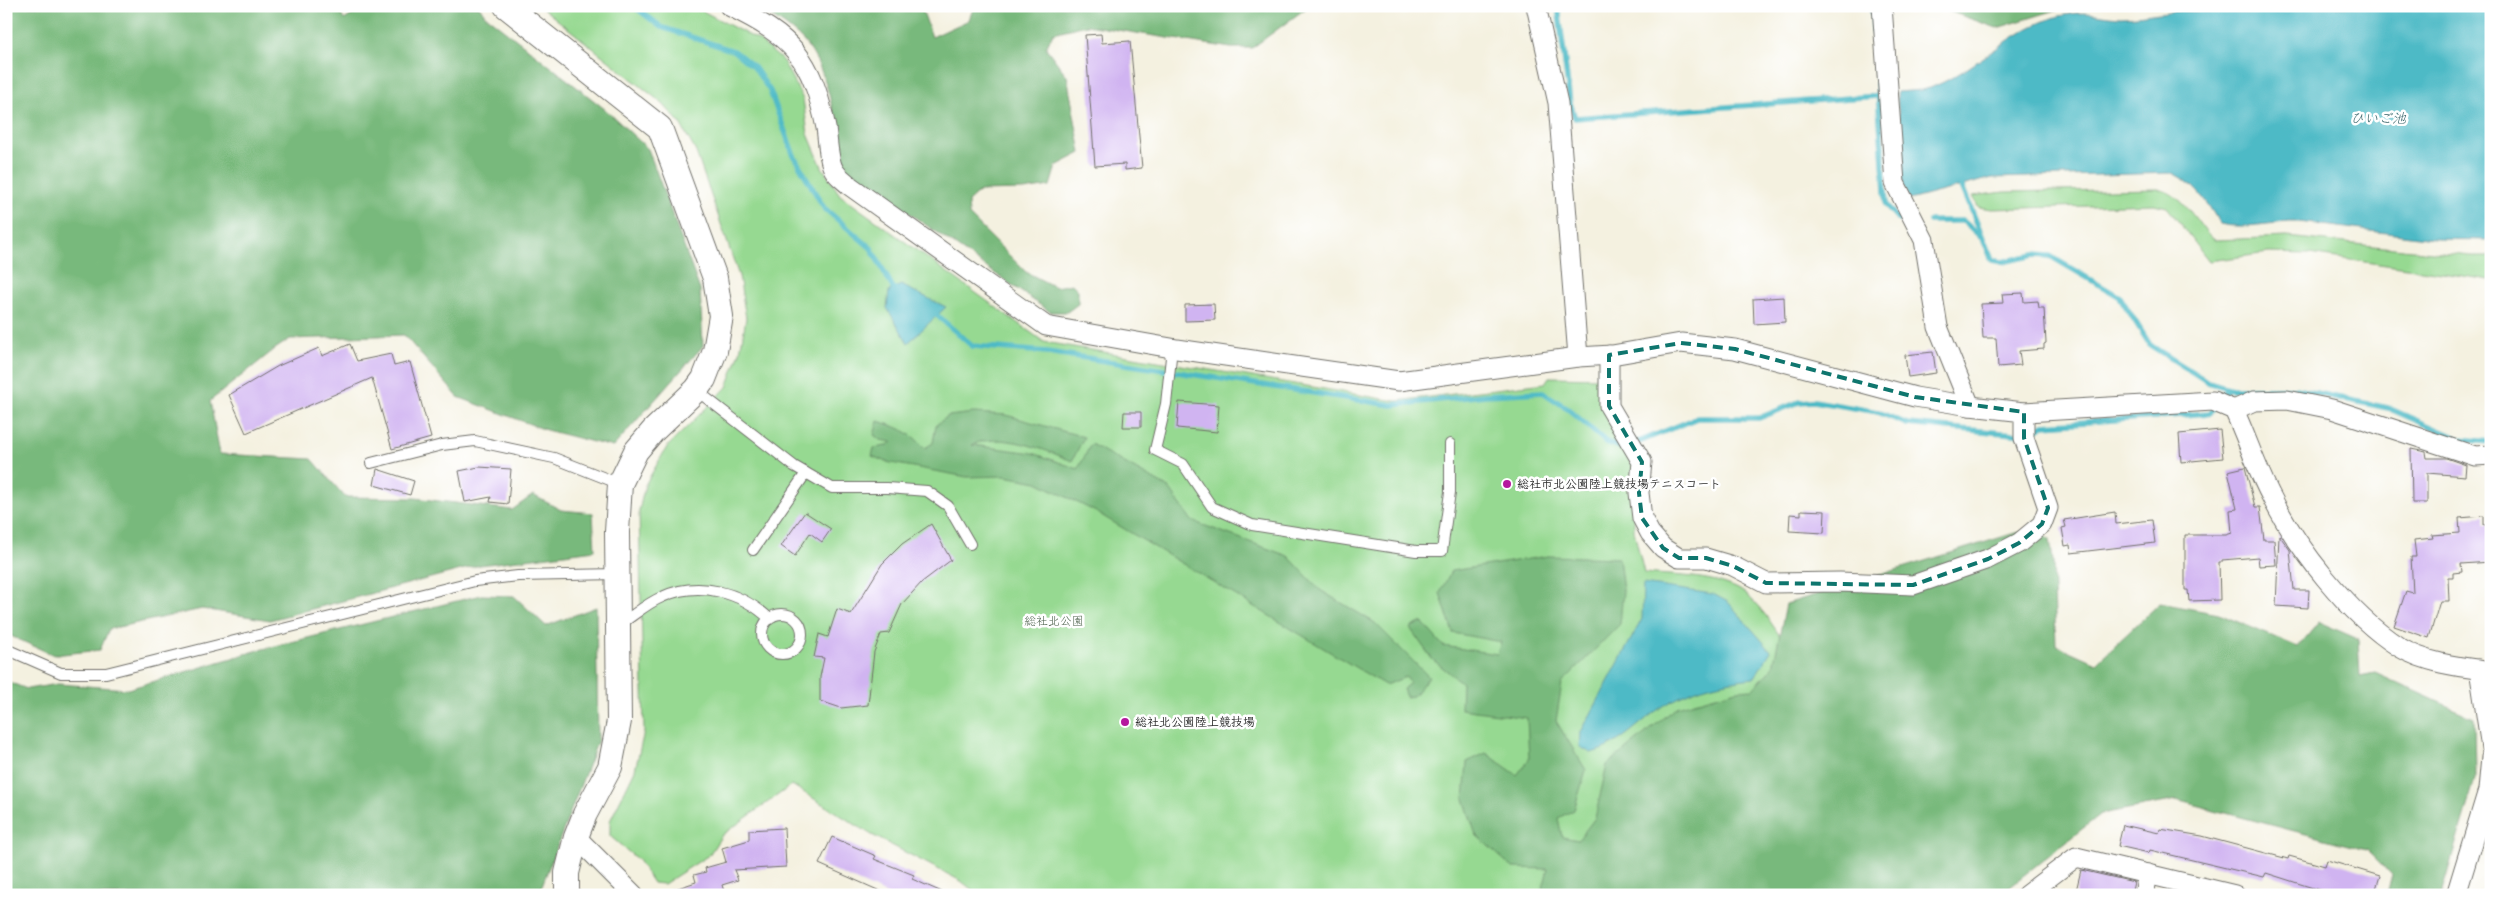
<svg xmlns="http://www.w3.org/2000/svg" width="2497" height="901" font-family="Delius,'Klee One',sans-serif">
<style>
.green{fill:#96d991;stroke:#60825e}
.forest{fill:#78b97b;stroke:#527253}
.water{fill:#4dbac6;stroke:#3c7278}
.lines{fill:none;stroke-linecap:round;stroke-linejoin:round}
.stream{stroke:#4dbac6;stroke-width:5.5}
.building{fill:#d0b4f1}
.service-casing{stroke:#71706a;stroke-width:12}
.minor-casing{stroke:#71706a;stroke-width:21}
.tertiary-casing{stroke:#71706a;stroke-width:26}
.service{stroke:#fff;stroke-width:10}
.minor{stroke:#fff;stroke-width:19}
.tertiary{stroke:#fff;stroke-width:24}
.marked{fill:none;stroke:#0f766e;stroke-width:4;stroke-dasharray:10 6;stroke-linejoin:round}
.poi-dot{fill:#b5179e;stroke:#fff;stroke-width:2}
.labels{text-anchor:middle;stroke-width:5;stroke-linejoin:round;paint-order:stroke}
.poi-label{font-size:12px;font-weight:bold;fill:#2b2b2b;stroke:#fff;text-anchor:start}
.park-label{font-size:12px;fill:#4b5f4a;stroke:#fff}
.water-label{font-size:14px;font-style:italic;fill:#396469;stroke:#fff}
</style>
<rect width="100%" height="100%" fill="#fff"/>
<filter id="ink" filterUnits="userSpaceOnUse"><feTurbulence type="fractalNoise" baseFrequency=".02" numOctaves="2"/><feDisplacementMap in="SourceGraphic" scale="10" xChannelSelector="R" yChannelSelector="G"/><feConvolveMatrix kernelMatrix="1 2 1 2 8 2 1 2 1" color-interpolation-filters="sRGB"/></filter>
<filter id="wash" filterUnits="userSpaceOnUse"><feTurbulence type="fractalNoise" baseFrequency=".0096" numOctaves="4" result="noise"/><feDisplacementMap in="SourceGraphic" scale="20" xChannelSelector="R" yChannelSelector="G"/><feGaussianBlur stdDeviation="1.12" result="paint"/><feColorMatrix in="noise" values="0 0 0 0 0 0 0 0 0 0 0 0 0 0 0 0 0 1.4 0 .05"/><feComposite in="paint" operator="in"/></filter>
<g filter="url(#wash)">
<rect width="100%" height="100%" fill="#f4f1e0"/>
<g class="green">
<path d="M 540,6 L 693,6 L 760,41 L 783,61 L 803,99 L 808,134 L 822,167 L 840,195 L 1044,342 L 1396,401 L 1545,383 L 1549,377 L 1602,378 L 1631,453 L 1634,468 L 1634,531 L 1644,573 C 1674,576 1708,575 1736,588 C 1757,597 1785,641 1794,663 L 1589,895 L 979,895 L 961,881 L 872,835 L 792,785 L 722,835 L 709,855 L 664,884 L 653,883 L 638,860 L 610,836 L 610,821 L 635,770 L 644,732 L 639,511 L 645,485 L 667,447 L 727,387 L 740,352 L 746,318 L 739,276 L 696,152 L 680,123 L 663,104 Z"/>
<path d="M 2158,189 C 2182,194 2194,218 2209,236 L 2215,240 L 2287,237 L 2471,256 L 2491,256 L 2491,280 L 2309,254 L 2269,253 L 2209,261 L 2167,207 L 2154,204 L 1992,209 L 1978,207 L 1973,196 L 2004,192 Z"/>
</g>
<g class="forest">
<path d="M 6,6 L 337,6 L 344,20 L 367,6 L 479,6 L 485,15 L 606,110 L 648,149 L 700,290 L 703,346 L 613,447 L 546,430 L 458,397 L 404,335 L 290,339 L 275,349 L 210,401 L 220,454 L 312,459 L 345,497 L 415,498 L 512,510 L 533,495 L 561,510 L 593,513 L 595,550 L 480,565 L 270,620 L 202,609 L 109,629 L 100,650 L 54,655 L 6,634 Z"/>
<path d="M 754,6 L 921,6 L 932,37 L 969,20 L 974,6 L 1309,6 L 1252,48 L 1231,48 L 1086,25 L 1053,33 L 1046,48 L 1067,76 L 1081,153 L 1056,166 L 1050,186 L 1024,190 L 980,191 L 968,202 L 969,215 L 1026,272 L 1055,287 L 1072,284 L 1078,290 L 1078,304 L 1067,312 L 1050,312 L 842,166 C 836,129 831,79 809,48 C 796,30 773,17 754,6 Z"/>
<path d="M 1934,6 L 2069,6 L 1997,28 Z"/>
<path d="M 974,413 L 1006,415 L 1084,437 L 1072,461 C 1046,450 1000,431 972,445 L 1033,453 L 1078,469 L 1091,444 L 1169,488 L 1192,521 L 1288,556 L 1320,590 L 1375,623 L 1429,677 L 1413,696 L 1406,697 L 1403,689 L 1410,683 L 1406,677 L 1385,685 L 1096,512 L 1037,482 L 1005,476 L 967,477 L 886,462 L 872,456 L 874,448 L 886,446 L 892,442 L 880,440 L 874,435 L 878,421 C 900,428 909,431 925,448 L 933,443 L 936,425 L 948,416 Z"/>
<path d="M 2035,531 L 2050,540 L 2053,561 L 2056,645 L 2096,663 L 2160,603 L 2219,614 L 2298,647 L 2319,622 L 2358,639 L 2360,676 L 2375,673 L 2474,718 L 2475,779 L 2441,895 L 2387,895 L 2392,875 L 2367,850 L 2176,800 L 2101,814 L 2009,887 L 2005,895 L 1535,895 L 1542,892 L 1548,869 L 1513,868 L 1476,835 L 1464,799 L 1467,762 L 1486,753 L 1517,775 L 1529,759 L 1527,718 L 1461,709 L 1462,683 L 1432,659 L 1410,628 L 1422,622 L 1443,646 L 1497,654 L 1501,642 L 1453,633 L 1440,593 L 1451,571 L 1548,556 L 1619,558 L 1623,591 L 1620,624 L 1562,683 L 1556,721 L 1586,770 L 1574,810 L 1558,818 L 1562,837 L 1578,840 L 1595,818 L 1607,765 L 1677,707 L 1737,690 L 1753,689 L 1773,667 L 1786,604 L 2015,533 Z"/>
<path d="M 481,595 L 514,596 L 546,626 L 596,607 L 598,740 L 541,888 L 542,895 L 6,895 L 6,681 L 27,689 L 58,684 L 128,689 L 259,650 Z"/>
</g>
<g class="water">
<path d="M 2297,6 L 2491,6 L 2491,240 L 2434,239 L 2299,222 C 2273,221 2245,230 2220,224 C 2207,202 2196,184 2172,173 L 1992,178 L 1909,200 L 1903,185 L 1897,92 C 1907,91 1920,91 1930,88 C 1980,69 2016,22 2070,14 C 2087,11 2103,16 2120,17 C 2141,17 2163,11 2184,11 C 2222,11 2260,17 2297,6 Z"/>
<path d="M 901,285 L 946,307 L 908,343 L 887,308 L 889,291 Z"/>
<path d="M 1643,584 L 1713,594 L 1728,602 L 1771,651 L 1754,678 C 1725,681 1697,687 1672,701 C 1643,716 1624,745 1591,753 L 1580,747 L 1581,732 L 1642,619 Z"/>
</g>
<g class="lines">
<g class="stream">
<path d="M 634,6 L 661,27 L 734,51 L 754,67 L 770,91 L 794,156 L 824,208 L 871,248 L 893,288 L 901,292"/>
<path d="M 1558,6 L 1570,103 L 1575,118 L 1878,96"/>
<path d="M 1872,6 L 1886,205 L 1899,220"/>
<path d="M 1959,179 L 1992,260 L 2002,262 L 2034,255 L 2050,256 L 2120,297 L 2150,345 L 2208,382 L 2232,389 L 2296,389 L 2388,408 L 2459,439 L 2491,442"/>
<path d="M 1930,221 L 1963,221 L 1980,236"/>
<path d="M 932,311 L 972,346 L 1047,352 L 1392,405 L 1485,395 L 1543,392 L 1568,409 L 1606,442 L 1620,447 L 1641,441 L 1697,418 L 1759,418 L 1799,402 L 1814,401 L 1878,412 L 1907,424 L 2014,434 L 2031,432 L 2044,425 L 2210,413 L 2228,388"/>
</g>
</g>
<g id="blocks">
<g class="building">
<path d="M 1101,34 L 1102,43 L 1130,41 L 1142,168 L 1125,170 L 1125,164 L 1095,166 L 1085,35 Z"/>
<path d="M 2023,293 L 2024,302 L 2038,301 L 2039,308 L 2044,308 L 2046,343 L 2044,344 L 2044,349 L 2019,351 L 2021,365 L 1998,367 L 1996,338 L 1983,338 L 1981,304 L 2003,303 L 2002,294 Z"/>
<path d="M 1784,297 L 1785,322 L 1754,324 L 1753,299 Z"/>
<path d="M 1214,304 L 1215,320 L 1185,321 L 1185,305 Z"/>
<path d="M 350,344 L 357,361 L 391,354 L 394,366 L 410,362 L 431,438 L 392,449 L 372,378 L 246,433 L 229,395 L 278,366 L 319,348 L 322,356 Z"/>
<path d="M 1933,352 L 1936,373 L 1908,377 L 1905,355 Z"/>
<path d="M 1179,402 L 1219,405 L 1217,432 L 1177,428 Z"/>
<path d="M 1124,412 L 1141,412 L 1141,427 L 1123,427 Z"/>
<path d="M 2220,430 L 2223,458 L 2181,462 L 2179,434 Z"/>
<path d="M 2411,449 L 2426,452 L 2427,458 L 2446,458 L 2466,465 L 2465,476 L 2427,473 L 2427,503 L 2412,503 Z"/>
<path d="M 479,467 L 511,469 L 508,504 L 490,502 L 491,497 L 465,502 L 459,471 Z"/>
<path d="M 2245,467 L 2255,507 L 2260,507 L 2264,540 L 2274,540 L 2276,565 L 2259,566 L 2258,557 L 2222,560 L 2222,562 L 2219,562 L 2220,600 L 2189,601 L 2188,590 L 2185,590 L 2185,535 L 2226,535 L 2232,533 L 2230,510 L 2237,509 L 2228,471 Z"/>
<path d="M 377,469 L 414,481 L 410,495 L 374,485 Z"/>
<path d="M 1801,510 L 1825,511 L 1824,533 L 1789,531 L 1790,514 L 1801,515 Z"/>
<path d="M 805,512 L 831,529 L 822,542 L 810,533 L 795,556 L 781,546 Z"/>
<path d="M 2115,512 L 2116,524 L 2152,520 L 2155,543 L 2071,553 L 2070,545 L 2065,546 L 2062,528 L 2066,527 L 2064,520 Z"/>
<path d="M 2484,516 L 2484,525 L 2491,525 L 2491,562 L 2461,564 L 2462,572 L 2453,573 L 2453,577 L 2448,577 L 2449,601 L 2440,601 L 2429,638 L 2394,626 L 2406,591 L 2413,593 L 2411,557 L 2416,557 L 2414,540 L 2433,538 L 2432,535 L 2460,533 L 2459,518 Z"/>
<path d="M 931,524 L 951,560 L 922,582 L 902,604 L 889,633 L 881,634 L 874,652 L 868,705 L 841,708 L 820,701 L 820,677 L 824,658 L 814,657 L 819,634 L 828,637 L 837,609 L 851,614 L 882,564 L 902,544 Z"/>
<path d="M 2279,535 L 2290,550 L 2294,590 L 2309,590 L 2308,608 L 2276,606 Z"/>
<path d="M 2123,825 L 2159,833 L 2160,829 L 2202,836 L 2288,859 L 2289,856 L 2325,866 L 2327,860 L 2380,876 L 2374,895 L 2335,895 L 2266,873 L 2264,877 L 2150,850 L 2149,853 L 2118,846 Z"/>
<path d="M 784,828 L 786,867 L 734,870 L 738,880 L 722,885 L 725,895 L 666,895 L 666,892 L 696,882 L 694,875 L 706,872 L 705,868 L 726,862 L 722,848 L 749,840 L 749,830 Z"/>
<path d="M 832,837 L 876,856 L 874,859 L 914,875 L 912,879 L 949,895 L 889,895 L 819,864 Z"/>
<path d="M 2081,870 L 2134,882 L 2131,895 L 2075,895 Z"/>
</g>
</g>
</g>
<g filter="url(#ink)">
<use href="#blocks" fill-opacity="0" stroke="#71706a" stroke-width="1"/>
<g class="lines">
<defs>
<g id="service">
<path d="M 1172,348 L 1166,404 L 1155,450 L 1183,464 L 1212,507 L 1252,525 L 1416,551 L 1442,551 L 1450,492 L 1450,444"/>
<path d="M 696,390 L 794,466 L 832,488 L 887,488 L 927,491 L 948,506 L 970,544"/>
<path d="M 371,463 L 442,445 L 475,441 L 554,458 L 620,484"/>
<path d="M 753,550 L 806,473"/>
<circle cx="782" cy="634" r="20"/>
<path d="M 619,625 C 633,616 647,603 662,597 C 699,580 741,592 770,619"/>
<path d="M 6,649 L 61,673 L 106,673 L 475,581 L 518,576 L 618,574"/>
</g>
<g id="minor">
<path d="M 729,6 C 793,37 812,58 826,128 C 828,140 828,160 834,170 C 837,176 845,181 850,186 L 1046,326 L 1177,349 L 1399,381 L 1578,357 L 1612,355 L 1681,343 L 1735,349 L 1915,397 L 1970,406 L 2024,412 L 2213,401 L 2234,410 C 2247,438 2256,467 2270,494 C 2296,547 2349,615 2399,647 C 2425,663 2461,667 2491,671"/>
<path d="M 1536,6 L 1558,103 L 1578,357"/>
<path d="M 1882,6 L 1895,183 L 1924,240 L 1938,327 L 1970,406"/>
<path d="M 1609,355 L 1609,406 L 1642,462 L 1639,493 L 1642,518 L 1650,533 L 1663,548 L 1679,558 L 1706,558 L 1733,566 L 1766,583 L 1840,582 L 1913,585 L 1988,559 L 2019,543 L 2042,524 L 2048,508 L 2024,438 L 2024,412"/>
<path d="M 2234,410 L 2254,401 L 2287,400 L 2332,409 L 2475,456 L 2491,455"/>
<path d="M 2479,669 L 2491,748"/>
<path d="M 576,837 L 634,895"/>
<path d="M 2026,895 L 2076,857 L 2235,895"/>
<path d="M 2144,895 L 2148,874"/>
<path d="M 2456,895 L 2488,790 L 2491,757"/>
</g>
<path id="tertiary" d="M 506,6 L 660,128 L 715,278 L 721,316 L 715,351 L 704,379 L 696,390 L 653,431 L 636,451 L 620,484 L 617,532 L 619,721 L 610,767 L 585,814 L 576,837 L 567,873 L 567,895"/>
</defs>
<use href="#service" class="service-casing"/>
<use href="#minor" class="minor-casing"/>
<use href="#tertiary" class="tertiary-casing"/>
<use href="#service" class="service"/>
<use href="#minor" class="minor"/>
<use href="#tertiary" class="tertiary"/>
</g>
</g>
<path class="marked" d="M 1681,343 L 1735,349 L 1915,397 L 2024,412 L 2024,438 L 2048,508 L 2042,524 L 2019,543 L 1988,559 L 1913,585 L 1766,583 L 1733,566 L 1706,558 L 1679,558 L 1663,548 L 1642,518 L 1639,493 L 1642,462 L 1609,406 L 1609,355 Z"/>
<g class="poi-dot">
<circle cx="1507" cy="484" r="5"/>
<circle cx="1125" cy="722" r="5"/>
</g>
<g class="labels">
<g class="poi-label">
<text x="1517" y="488">総社市北公園陸上競技場テニスコート</text>
<text x="1135" y="726">総社北公園陸上競技場</text>
</g>
<g class="park-label">
<text x="1054" y="625">総社北公園</text>
</g>
<g class="water-label">
<text x="2378" y="123">ひいご池</text>
</g>
</g>
<rect width="2497" height="901" fill="none" stroke="#fff" stroke-width="25"/>
</svg>
